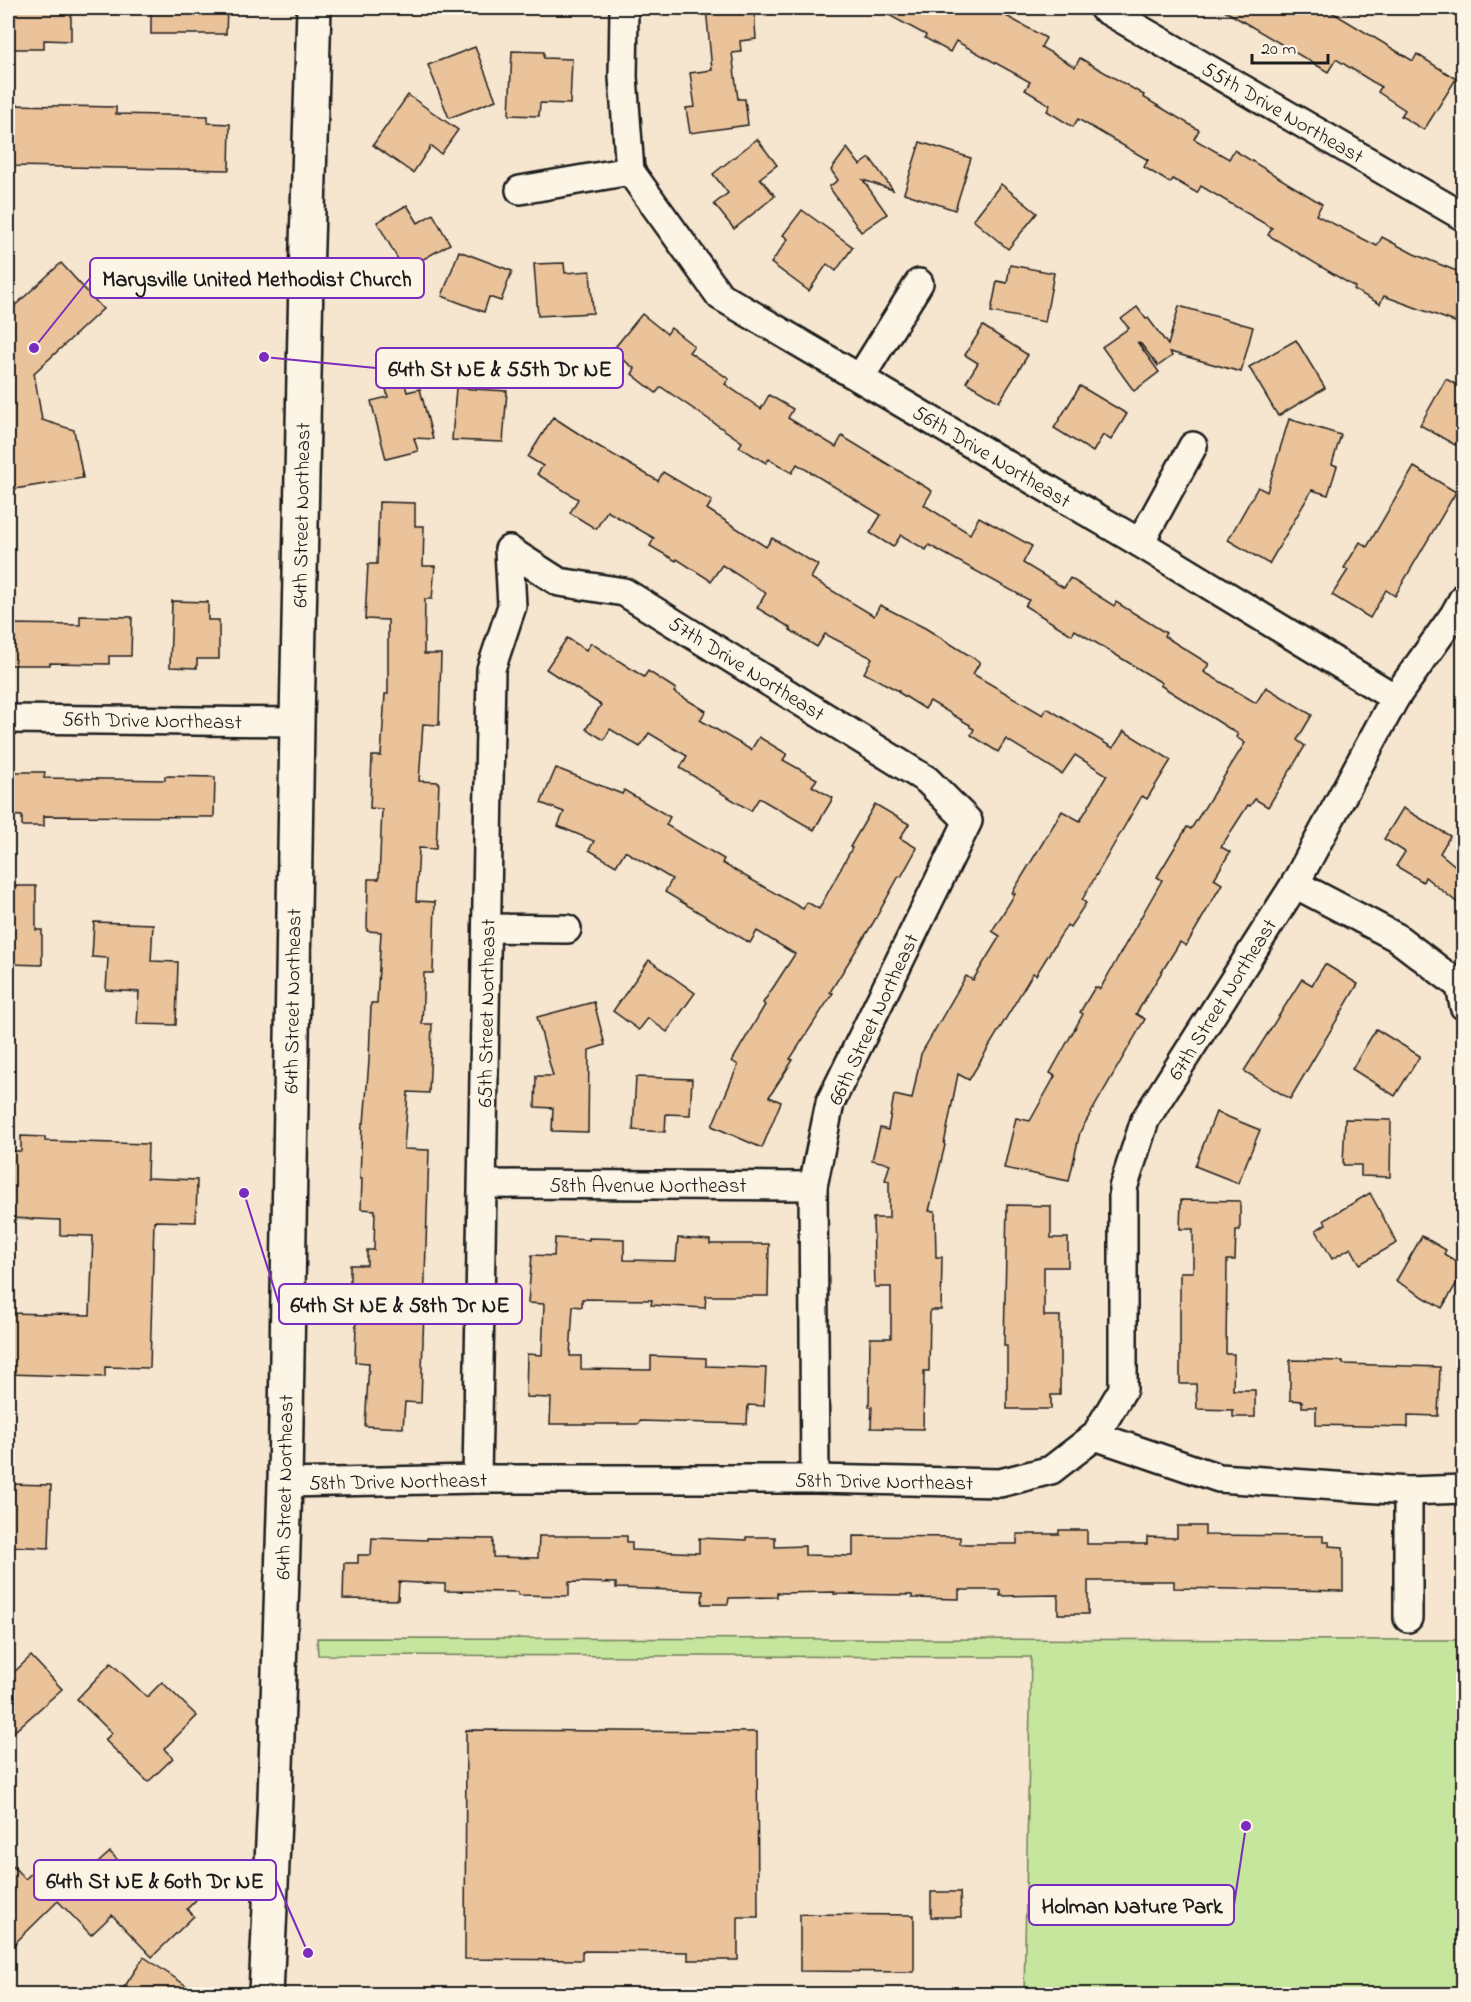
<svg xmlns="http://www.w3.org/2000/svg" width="1471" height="2002" font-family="'Indie Flower',sans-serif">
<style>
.green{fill:#c6e59d;stroke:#71805c;stroke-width:1.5}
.building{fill:#ebc39b;stroke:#1c1c1c;stroke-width:1.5}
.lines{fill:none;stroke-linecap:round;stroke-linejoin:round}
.street-casing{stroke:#1c1c1c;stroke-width:32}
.secondary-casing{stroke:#1c1c1c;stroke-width:38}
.street{stroke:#fcf5e5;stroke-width:27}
.secondary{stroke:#fcf5e5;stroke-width:33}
.labels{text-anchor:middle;stroke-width:5;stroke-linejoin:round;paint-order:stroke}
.street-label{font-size:21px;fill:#1c1c1c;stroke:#fcf5e5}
.leader{fill:none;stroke:#7b2cbf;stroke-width:2}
.callout-dot{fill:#7b2cbf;stroke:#fcf5e5;stroke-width:2}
.callout{fill:#fcf5e5;stroke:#7b2cbf;stroke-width:2}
.callout-label{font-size:22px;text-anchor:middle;font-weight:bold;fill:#1c1c1c}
</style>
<rect width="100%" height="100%" fill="#f7e6cf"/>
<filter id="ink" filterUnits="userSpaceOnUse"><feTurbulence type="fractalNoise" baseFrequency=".0167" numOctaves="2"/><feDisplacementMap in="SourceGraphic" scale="12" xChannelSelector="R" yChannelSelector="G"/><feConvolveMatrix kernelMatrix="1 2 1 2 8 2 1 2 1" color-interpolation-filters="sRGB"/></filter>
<g filter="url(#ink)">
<path class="green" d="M 317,1638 L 1463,1640 L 1463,1994 L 1024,1994 L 1031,1657 L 318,1655 Z"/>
<g class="building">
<path d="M 12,8 L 71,8 L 71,41 L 44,40 L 44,49 L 11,49 Z"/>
<path d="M 151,8 L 227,8 L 226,34 L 151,34 Z"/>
<path d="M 706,8 L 754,8 L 756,39 L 740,41 L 741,52 L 732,53 L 738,99 L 745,99 L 748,125 L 690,133 L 686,108 L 695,107 L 690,73 L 712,70 Z"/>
<path d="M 876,8 L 992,8 L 1046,38 L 1041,47 L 1075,67 L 1080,58 L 1144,95 L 1143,97 L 1199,130 L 1194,139 L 1229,159 L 1234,150 L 1322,204 L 1316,215 L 1377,246 L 1382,237 L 1414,254 L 1464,274 L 1464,301 L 1455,322 L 1384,296 L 1380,304 L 1354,290 L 1355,287 L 1268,235 L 1272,228 L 1201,186 L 1197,193 L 1173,179 L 1170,183 L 1144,167 L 1148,160 L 1078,119 L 1073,127 L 1047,111 L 1050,105 L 1025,90 L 1030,82 L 956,41 L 950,52 L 925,38 L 926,35 Z"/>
<path d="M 1220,8 L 1325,8 L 1413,61 L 1417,54 L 1456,79 L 1424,130 L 1401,116 L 1405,110 L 1378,92 L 1381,87 L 1336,59 L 1328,72 Z"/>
<path d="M 475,47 L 496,100 L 449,118 L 428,65 Z"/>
<path d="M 512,51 L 544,52 L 544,58 L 572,59 L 570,104 L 540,103 L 539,116 L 509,115 Z"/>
<path d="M 408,95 L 458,130 L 441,154 L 431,146 L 413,173 L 373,145 Z"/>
<path d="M 12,105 L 116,107 L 116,114 L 208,116 L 208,123 L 230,124 L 229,170 L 12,166 Z"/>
<path d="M 757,139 L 777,165 L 760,178 L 775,196 L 734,229 L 714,204 L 728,193 L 713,174 Z"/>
<path d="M 920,142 L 971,158 L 955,210 L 904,193 Z"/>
<path d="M 847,148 L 860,165 L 870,158 L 893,190 L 863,180 L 887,214 L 861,232 L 829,187 L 838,180 L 831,170 Z"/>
<path d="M 1001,184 L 1037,213 L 1008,249 L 973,220 Z"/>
<path d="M 407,205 L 418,223 L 433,214 L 450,244 L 404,270 L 377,222 Z"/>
<path d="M 802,210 L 853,247 L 836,271 L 827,264 L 809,291 L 771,263 L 788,239 L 783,235 Z"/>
<path d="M 459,251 L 512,271 L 501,301 L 489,297 L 484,312 L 442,296 Z"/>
<path d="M 61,263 L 103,309 L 34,373 L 42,420 L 74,430 L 83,478 L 8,490 L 8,312 Z"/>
<path d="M 564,263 L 565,273 L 590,271 L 593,313 L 538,316 L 534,264 Z"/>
<path d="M 1010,265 L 1054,273 L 1045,322 L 991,312 L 997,281 L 1007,283 Z"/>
<path d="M 1179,306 L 1253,327 L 1241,372 L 1170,352 L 1172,356 L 1158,366 L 1141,344 L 1138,343 L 1159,372 L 1134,391 L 1102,347 L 1129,328 L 1121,319 L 1137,307 L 1146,319 L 1148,318 L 1168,345 Z"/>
<path d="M 642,314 L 667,334 L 671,328 L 694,346 L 689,352 L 729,379 L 725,384 L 761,409 L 769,395 L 793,409 L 788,418 L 836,447 L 842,436 L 932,491 L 924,505 L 970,534 L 979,517 L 1032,546 L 1023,563 L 1064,588 L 1070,578 L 1114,606 L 1116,602 L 1166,633 L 1164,636 L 1209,664 L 1204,672 L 1256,703 L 1266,687 L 1312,715 L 1297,740 L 1305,746 L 1268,807 L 1255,799 L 1250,806 L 1248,805 L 1221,847 L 1230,852 L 1214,879 L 1222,884 L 1186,946 L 1180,942 L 1136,1014 L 1145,1019 L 1080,1132 L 1069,1181 L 1004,1168 L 1016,1118 L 1030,1121 L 1055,1076 L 1050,1073 L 1083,1014 L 1080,1012 L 1095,987 L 1100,989 L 1162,880 L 1157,877 L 1187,827 L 1191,829 L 1245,743 L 1236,737 L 1238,734 L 1160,685 L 1162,683 L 1075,630 L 1072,635 L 1025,606 L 1029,600 L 929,545 L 926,550 L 901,535 L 893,547 L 870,533 L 881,515 L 797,464 L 792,473 L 769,459 L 766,463 L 739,447 L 742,442 L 661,387 L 656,393 L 632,374 L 635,369 L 612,351 Z"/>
<path d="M 983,326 L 1028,355 L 999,402 L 966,382 L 978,363 L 965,355 Z"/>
<path d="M 1296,340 L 1325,388 L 1278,416 L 1249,367 Z"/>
<path d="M 1446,379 L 1464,389 L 1464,429 L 1455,445 L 1420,425 Z"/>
<path d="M 405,384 L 407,392 L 420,389 L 433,439 L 414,438 L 418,451 L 386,459 L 371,401 L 388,397 L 386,389 Z"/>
<path d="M 1080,386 L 1127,414 L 1111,440 L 1103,435 L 1093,452 L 1054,428 Z"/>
<path d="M 456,388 L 507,391 L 503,442 L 452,440 Z"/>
<path d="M 553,417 L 593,443 L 658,481 L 663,472 L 712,501 L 707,509 L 766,547 L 772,538 L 818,565 L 811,578 L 874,616 L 880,605 L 925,628 L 980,662 L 973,674 L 1043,715 L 1047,708 L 1113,748 L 1124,731 L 1171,760 L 1147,799 L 1142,796 L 1082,900 L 1086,903 L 1070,927 L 1067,925 L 1036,975 L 1033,973 L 969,1080 L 958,1074 L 944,1144 L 945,1145 L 929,1211 L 935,1211 L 936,1257 L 942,1257 L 941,1310 L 930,1310 L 929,1371 L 924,1371 L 923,1429 L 871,1428 L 872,1407 L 869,1407 L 870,1338 L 891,1338 L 891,1287 L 875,1287 L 873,1218 L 889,1218 L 889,1181 L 885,1180 L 890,1164 L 872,1160 L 880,1128 L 888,1130 L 894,1095 L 912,1099 L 921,1054 L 966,976 L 973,980 L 1000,936 L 992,931 L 1015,894 L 1012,893 L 1062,811 L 1080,821 L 1107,775 L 1075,755 L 1062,774 L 1006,739 L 998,752 L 971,735 L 974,729 L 970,727 L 970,725 L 930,701 L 925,709 L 898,692 L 899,691 L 864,673 L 872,658 L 825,634 L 817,647 L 790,630 L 791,628 L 757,608 L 766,593 L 722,565 L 711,581 L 677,559 L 676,561 L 650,546 L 654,538 L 607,511 L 596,529 L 570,513 L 578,499 L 537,474 L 543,466 L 528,457 Z"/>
<path d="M 1289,419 L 1341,435 L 1332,464 L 1337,466 L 1328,495 L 1312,490 L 1269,564 L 1228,540 L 1258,487 L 1267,492 Z"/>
<path d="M 1414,467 L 1456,492 L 1395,596 L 1386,590 L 1370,618 L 1332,595 L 1348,570 L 1344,568 L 1360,542 L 1367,547 Z"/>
<path d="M 379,502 L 415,503 L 415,526 L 424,526 L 423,566 L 435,566 L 432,599 L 425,599 L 424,654 L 441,654 L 439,725 L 423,724 L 419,781 L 439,782 L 436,849 L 419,848 L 416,901 L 435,902 L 433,973 L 424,973 L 422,1024 L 432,1024 L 429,1093 L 408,1092 L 404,1149 L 429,1150 L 421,1403 L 405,1402 L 403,1428 L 365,1426 L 369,1363 L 355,1362 L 357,1284 L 350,1284 L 350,1265 L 367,1265 L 367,1250 L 374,1250 L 375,1210 L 361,1209 L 362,1179 L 360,1179 L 362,1123 L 364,1123 L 369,1061 L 371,1003 L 377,1003 L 381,932 L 367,931 L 368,879 L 379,879 L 382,809 L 370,808 L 372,756 L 381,756 L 385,694 L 388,694 L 388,620 L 365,619 L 368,564 L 377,564 Z"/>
<path d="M 172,601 L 208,602 L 208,620 L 219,620 L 219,659 L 197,659 L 197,668 L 170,667 Z"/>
<path d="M 80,616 L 132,617 L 131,656 L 109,656 L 109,664 L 50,663 L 50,665 L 8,665 L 8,624 L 80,625 Z"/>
<path d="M 567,638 L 586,650 L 591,643 L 644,677 L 648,671 L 676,689 L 674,692 L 706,711 L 700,720 L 751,750 L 759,737 L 787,754 L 783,760 L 817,779 L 812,786 L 833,798 L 814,830 L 759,798 L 751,811 L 680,768 L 687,756 L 649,733 L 640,747 L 610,729 L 604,740 L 586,729 L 601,705 L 546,669 Z"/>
<path d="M 556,768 L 622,794 L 624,790 L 670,817 L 666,825 L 724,859 L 722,863 L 803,909 L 807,902 L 819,909 L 852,848 L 850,847 L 875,804 L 909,824 L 900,838 L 917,848 L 901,877 L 899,876 L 873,923 L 830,992 L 833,993 L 790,1059 L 793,1060 L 769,1097 L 781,1102 L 762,1148 L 712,1126 L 738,1065 L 732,1061 L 765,1005 L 763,1003 L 795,954 L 757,931 L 750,943 L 665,892 L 672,879 L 625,851 L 616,866 L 589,850 L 594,841 L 558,826 L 564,812 L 541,803 Z"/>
<path d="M 8,772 L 45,772 L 44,778 L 165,780 L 165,776 L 215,777 L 214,817 L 44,816 L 44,826 L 22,826 L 22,816 L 8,815 Z"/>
<path d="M 1403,808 L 1450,836 L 1440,853 L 1464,873 L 1464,908 L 1425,877 L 1423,882 L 1396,866 L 1405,852 L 1384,839 Z"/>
<path d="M 8,886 L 36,886 L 36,930 L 42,930 L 42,965 L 8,964 Z"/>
<path d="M 94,922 L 153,924 L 151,961 L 178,962 L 176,1025 L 137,1024 L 139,992 L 106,990 L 108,958 L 92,957 Z"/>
<path d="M 649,960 L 695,993 L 667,1032 L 648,1018 L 639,1030 L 613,1011 Z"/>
<path d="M 1325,964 L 1358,984 L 1290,1099 L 1244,1071 L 1302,979 L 1312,985 Z"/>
<path d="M 594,1002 L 605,1045 L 589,1050 L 588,1132 L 552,1131 L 553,1108 L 535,1107 L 536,1076 L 553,1076 L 537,1017 Z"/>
<path d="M 1376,1029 L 1420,1056 L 1395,1096 L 1352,1069 Z"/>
<path d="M 636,1077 L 692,1079 L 690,1115 L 666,1114 L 665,1132 L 633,1130 Z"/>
<path d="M 1216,1112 L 1260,1130 L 1238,1183 L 1195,1166 Z"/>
<path d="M 1345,1119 L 1391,1120 L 1390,1177 L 1361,1176 L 1361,1165 L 1343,1165 Z"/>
<path d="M 21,1136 L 45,1137 L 45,1141 L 148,1144 L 147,1178 L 197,1180 L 196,1222 L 154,1221 L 150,1368 L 105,1367 L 105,1377 L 8,1374 L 8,1313 L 90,1315 L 93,1236 L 60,1235 L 60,1220 L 8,1218 L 8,1151 L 21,1151 Z"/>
<path d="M 1370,1193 L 1397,1243 L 1360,1264 L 1351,1248 L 1332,1259 L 1316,1230 L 1326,1224 L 1324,1220 Z"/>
<path d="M 1181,1200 L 1240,1201 L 1240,1230 L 1236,1230 L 1235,1260 L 1227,1260 L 1226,1354 L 1234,1354 L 1233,1390 L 1255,1390 L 1255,1417 L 1233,1417 L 1233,1410 L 1197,1409 L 1196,1384 L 1180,1384 L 1180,1272 L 1193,1272 L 1193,1229 L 1180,1229 Z"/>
<path d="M 1007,1205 L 1051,1206 L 1051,1238 L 1068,1238 L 1068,1267 L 1044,1267 L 1044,1316 L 1060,1316 L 1060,1395 L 1051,1395 L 1051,1409 L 1007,1409 L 1007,1346 L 1004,1346 Z"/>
<path d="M 1422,1236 L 1446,1250 L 1444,1254 L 1464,1266 L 1464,1271 L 1442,1308 L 1396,1281 Z"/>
<path d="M 555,1238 L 589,1240 L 589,1238 L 624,1239 L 624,1260 L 676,1261 L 678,1238 L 710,1240 L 710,1244 L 769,1244 L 768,1296 L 706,1296 L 705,1308 L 651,1305 L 652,1300 L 582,1299 L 582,1307 L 573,1306 L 570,1356 L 581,1356 L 581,1369 L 651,1370 L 651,1356 L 706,1358 L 706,1366 L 766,1368 L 764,1406 L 748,1405 L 747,1424 L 640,1421 L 639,1424 L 550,1424 L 551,1398 L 526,1397 L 527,1354 L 542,1355 L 544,1304 L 528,1303 L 532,1255 L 554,1256 Z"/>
<path d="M 1290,1360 L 1343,1361 L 1343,1364 L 1440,1367 L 1438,1416 L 1408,1415 L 1408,1427 L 1316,1425 L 1316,1407 L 1302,1407 L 1302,1401 L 1290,1400 Z"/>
<path d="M 8,1484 L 51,1485 L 49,1548 L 8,1546 Z"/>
<path d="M 1177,1526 L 1205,1526 L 1205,1535 L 1323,1536 L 1323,1542 L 1329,1542 L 1329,1546 L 1343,1547 L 1343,1591 L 1174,1588 L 1174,1581 L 1088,1581 L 1088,1614 L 1058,1614 L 1058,1595 L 1000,1596 L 1000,1590 L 959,1590 L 959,1599 L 912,1598 L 912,1595 L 834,1594 L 835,1592 L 777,1593 L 777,1597 L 729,1598 L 728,1604 L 702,1604 L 703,1591 L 616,1588 L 616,1583 L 569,1582 L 569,1596 L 518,1595 L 518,1592 L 445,1591 L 445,1584 L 399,1582 L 398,1600 L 343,1599 L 344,1563 L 358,1563 L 358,1555 L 371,1555 L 372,1538 L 427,1540 L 427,1538 L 493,1539 L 493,1557 L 538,1558 L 539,1536 L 627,1536 L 627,1542 L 632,1542 L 632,1550 L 699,1553 L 699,1538 L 746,1540 L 746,1537 L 775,1537 L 775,1547 L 805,1546 L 805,1555 L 853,1556 L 853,1536 L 960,1537 L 960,1544 L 1017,1544 L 1017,1534 L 1059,1534 L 1059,1530 L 1087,1530 L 1087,1544 L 1147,1544 L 1147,1537 L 1177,1538 Z"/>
<path d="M 31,1656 L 62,1689 L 8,1737 L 8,1678 Z"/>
<path d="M 111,1663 L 147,1697 L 162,1682 L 197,1716 L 164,1749 L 173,1758 L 148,1782 L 105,1740 L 112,1733 L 77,1699 Z"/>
<path d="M 466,1730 L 757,1732 L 758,1917 L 738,1917 L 738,1960 L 688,1960 L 688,1952 L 582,1951 L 582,1960 L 465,1959 Z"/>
<path d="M 110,1852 L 144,1887 L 164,1868 L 196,1900 L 187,1909 L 194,1916 L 152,1957 L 112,1915 L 91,1935 L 58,1901 L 8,1950 L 8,1861 L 25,1879 L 33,1872 L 53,1893 L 83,1864 L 89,1871 Z"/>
<path d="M 931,1892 L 960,1892 L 961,1917 L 931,1917 Z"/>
<path d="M 800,1914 L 914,1915 L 914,1972 L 800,1971 Z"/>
<path d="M 144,1957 L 200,1995 L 119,1995 Z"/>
</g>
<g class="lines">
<defs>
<g id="street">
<path d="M 624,8 L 623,77 L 630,171"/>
<path d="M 1103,8 L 1464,217"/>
<path d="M 630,171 L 720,296 L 1140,543 L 1395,698"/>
<path d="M 520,190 L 630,171"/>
<path d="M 860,378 L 919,283"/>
<path d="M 1140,543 L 1193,446"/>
<path d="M 509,550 L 559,582 L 624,592 L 927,780 L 968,821 L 830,1103 L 813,1186 L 815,1479"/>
<path d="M 8,719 L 297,722"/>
<path d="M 1295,884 L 1396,937 L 1460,986 L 1464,1006"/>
<path d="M 487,928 L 567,929"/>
<path d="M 483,1184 L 813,1186"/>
<path d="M 1095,1436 L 1123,1389 L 1123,1188 L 1145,1120 L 1295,884 L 1395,698 L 1454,615 L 1464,597"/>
<path d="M 477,1479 L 491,669 L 512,606 L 509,550"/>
<path d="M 285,1483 L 477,1479 L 815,1479 L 1000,1483 L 1051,1470 L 1095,1436 L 1219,1478 L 1408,1491 L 1464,1489"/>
<path d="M 1408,1491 L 1408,1618"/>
</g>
<path id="secondary" d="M 266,1994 L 275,1798 L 285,1483 L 297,722 L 306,278 L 314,8"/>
</defs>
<use href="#street" class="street-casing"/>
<use href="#secondary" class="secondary-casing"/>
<use href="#street" class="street"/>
<use href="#secondary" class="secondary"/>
</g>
</g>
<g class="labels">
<g class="street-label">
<text transform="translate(1283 112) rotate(30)" y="7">55th Drive Northeast</text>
<text transform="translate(992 456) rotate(31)" y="7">56th Drive Northeast</text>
<text transform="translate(301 515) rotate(-89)" y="7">64th Street Northeast</text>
<text transform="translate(747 668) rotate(32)" y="7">57th Drive Northeast</text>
<text transform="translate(152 720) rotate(1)" y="7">56th Drive Northeast</text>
<text transform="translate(1222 999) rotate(-58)" y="7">67th Street Northeast</text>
<text transform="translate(292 1001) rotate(-89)" y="7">64th Street Northeast</text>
<text transform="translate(486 1013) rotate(-89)" y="7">65th Street Northeast</text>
<text transform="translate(873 1019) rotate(-65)" y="7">66th Street Northeast</text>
<text x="648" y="1192">58th Avenue Northeast</text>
<text transform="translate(398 1481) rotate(-1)" y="7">58th Drive Northeast</text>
<text transform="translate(884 1481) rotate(1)" y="7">58th Drive Northeast</text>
<text transform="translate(284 1487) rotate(-89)" y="7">64th Street Northeast</text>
</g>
</g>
<path class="leader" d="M34 348L90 278M264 357L376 368M244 1193L279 1304M308 1953L276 1880M1246 1826L1234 1905"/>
<g class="callout-dot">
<circle cx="34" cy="348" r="6"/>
<circle cx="264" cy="357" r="6"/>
<circle cx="244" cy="1193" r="6"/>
<circle cx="308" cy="1953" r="6"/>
<circle cx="1246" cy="1826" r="6"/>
</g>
<g class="callout">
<rect x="90" y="258" width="334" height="40" rx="6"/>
<rect x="376" y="348" width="247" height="40" rx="6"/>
<rect x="279" y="1284" width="243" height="40" rx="6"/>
<rect x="34" y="1860" width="242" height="40" rx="6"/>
<rect x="1029" y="1885" width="205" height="40" rx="6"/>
</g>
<g class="callout-label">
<text x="257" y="286">Marysville United Methodist Church</text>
<text x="500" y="376">64th St NE &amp; 55th Dr NE</text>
<text x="400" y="1312">64th St NE &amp; 58th Dr NE</text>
<text x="155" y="1888">64th St NE &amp; 60th Dr NE</text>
<text x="1132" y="1913">Holman Nature Park</text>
</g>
<rect width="1471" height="2002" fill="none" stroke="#fcf5e5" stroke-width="30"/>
<rect x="15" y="15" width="1441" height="1972" fill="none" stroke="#1c1c1c" stroke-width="2" filter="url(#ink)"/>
<path d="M1252 54v9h76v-9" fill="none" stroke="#1c1c1c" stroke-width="3"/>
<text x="1261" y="54" font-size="18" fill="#1c1c1c" stroke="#fcf5e5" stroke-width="4.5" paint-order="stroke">20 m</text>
</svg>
